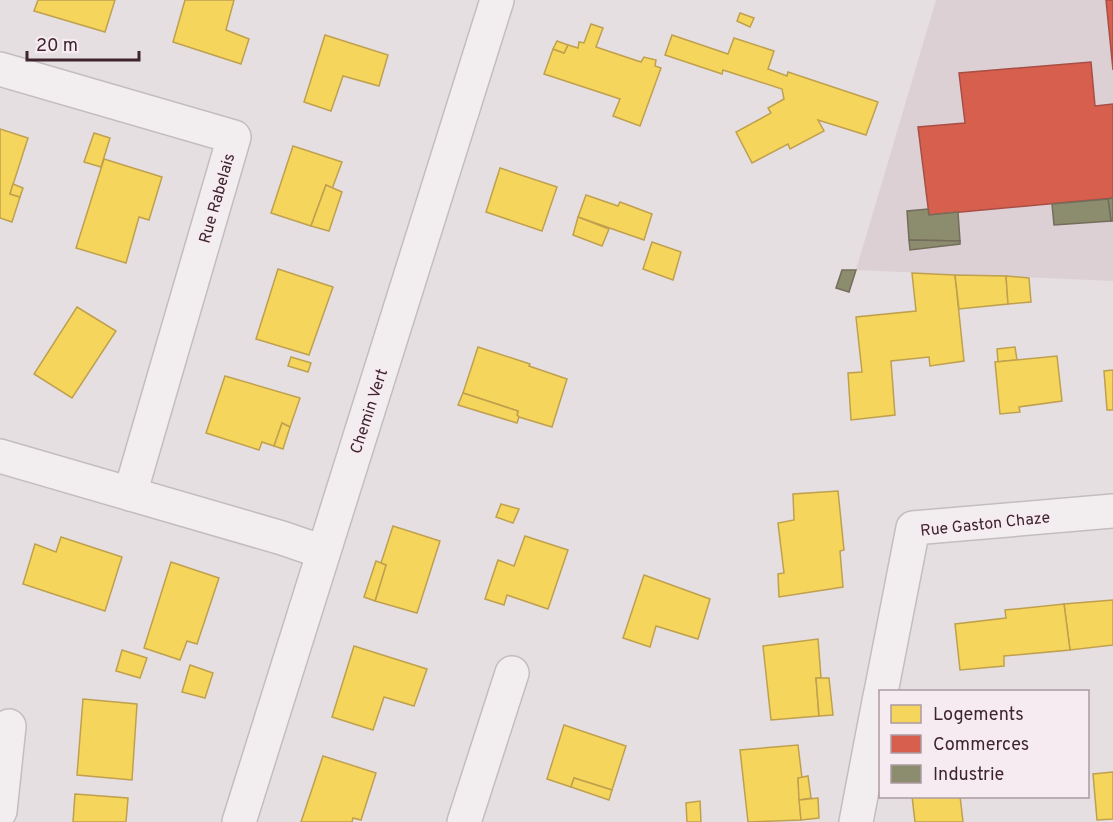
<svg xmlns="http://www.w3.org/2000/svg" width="1113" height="822" font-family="Overpass,sans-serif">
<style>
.built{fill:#dcd0d5}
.homes{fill:#f6d55c;stroke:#bfa04e;stroke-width:1.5}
.shops{fill:#d6604d;stroke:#a94e44;stroke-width:1.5}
.industry{fill:#8c8c6e;stroke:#756d5b;stroke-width:1.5}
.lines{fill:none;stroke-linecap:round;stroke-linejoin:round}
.minor-casing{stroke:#c3bdc0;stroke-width:36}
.minor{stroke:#f2eef0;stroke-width:33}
.labels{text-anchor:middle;stroke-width:6;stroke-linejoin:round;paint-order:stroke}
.street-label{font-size:16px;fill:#3f242e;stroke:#f5ebf0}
</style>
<rect width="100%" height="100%" fill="#e5dfe2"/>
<path class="built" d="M 936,0 L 1113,0 L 1113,281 L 856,270 Z"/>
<g class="homes">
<path d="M 38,0 L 115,0 L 105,32 L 34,11 Z"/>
<path d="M 185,0 L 234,0 L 226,30 L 249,39 L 241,64 L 173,42 Z"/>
<path d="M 740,13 L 754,18 L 750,27 L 737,21 Z"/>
<path d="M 591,24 L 603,28 L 596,47 L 641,62 L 644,57 L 656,60 L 655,66 L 661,68 L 640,126 L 613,116 L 620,99 L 544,74 L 553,49 L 564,53 L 568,45 L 578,48 L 579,42 L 584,43 Z"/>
<path d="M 325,35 L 388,55 L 379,86 L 343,76 L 331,111 L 304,102 Z"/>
<path d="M 672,35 L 728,54 L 734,38 L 774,51 L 768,69 L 787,76 L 788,72 L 878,102 L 866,135 L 818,120 L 824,131 L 790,149 L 788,144 L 752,163 L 736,132 L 771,113 L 768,108 L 784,99 L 782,89 L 723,70 L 722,74 L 665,55 Z"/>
<path d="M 557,41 L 568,45 L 564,53 L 553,49 Z"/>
<path d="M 0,129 L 28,138 L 10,194 L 20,197 L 12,222 L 0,218 Z"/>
<path d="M 94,133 L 110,138 L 101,167 L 84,162 Z"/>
<path d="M 293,146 L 342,162 L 332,189 L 326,185 L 311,226 L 271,213 Z"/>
<path d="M 104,159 L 162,177 L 149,220 L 139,217 L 126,263 L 76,248 Z"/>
<path d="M 500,168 L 557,187 L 542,231 L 486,212 Z"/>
<path d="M 13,184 L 23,188 L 20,197 L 10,194 Z"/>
<path d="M 326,185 L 342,192 L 329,231 L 311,226 Z"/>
<path d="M 586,195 L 618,206 L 620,202 L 652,214 L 644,240 L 578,217 Z"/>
<path d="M 578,217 L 609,229 L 602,246 L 573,235 Z"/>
<path d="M 652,242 L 681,252 L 673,280 L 643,269 Z"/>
<path d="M 278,269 L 333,287 L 309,355 L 256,339 Z"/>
<path d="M 912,273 L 955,275 L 964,361 L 930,366 L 929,357 L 891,361 L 895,415 L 851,420 L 848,373 L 862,372 L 856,317 L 916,311 Z"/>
<path d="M 955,275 L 1006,276 L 1008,304 L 959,309 Z"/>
<path d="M 1006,276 L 1029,278 L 1031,302 L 1008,304 Z"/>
<path d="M 77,307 L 116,331 L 72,398 L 34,374 Z"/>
<path d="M 478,347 L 530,364 L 529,366 L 567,379 L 552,427 L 519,417 L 517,415 L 518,411 L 463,393 Z"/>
<path d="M 1015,347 L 1017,360 L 998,362 L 997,349 Z"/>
<path d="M 1057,356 L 1062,401 L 1019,407 L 1020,412 L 1000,414 L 995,362 Z"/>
<path d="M 291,357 L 311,363 L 308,372 L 288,366 Z"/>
<path d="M 1113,370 L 1113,410 L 1107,410 L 1104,371 Z"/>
<path d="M 225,376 L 300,398 L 290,427 L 282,423 L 274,446 L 262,442 L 259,450 L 206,433 Z"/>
<path d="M 463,393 L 518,411 L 517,415 L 519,417 L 517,423 L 458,405 Z"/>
<path d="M 282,423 L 290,427 L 283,449 L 274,446 Z"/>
<path d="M 838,491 L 844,550 L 840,551 L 843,587 L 779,597 L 778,574 L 784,573 L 778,523 L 794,520 L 793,494 Z"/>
<path d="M 501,504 L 519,509 L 513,523 L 496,517 Z"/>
<path d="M 393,526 L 440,541 L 417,613 L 375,601 L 386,565 L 381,563 Z"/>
<path d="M 525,536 L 568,550 L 548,609 L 507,595 L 504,605 L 485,599 L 498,560 L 514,566 Z"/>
<path d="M 61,537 L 122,557 L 105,611 L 23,584 L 35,544 L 56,552 Z"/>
<path d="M 376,561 L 386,565 L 375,601 L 364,597 Z"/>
<path d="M 171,562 L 219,578 L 197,644 L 187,641 L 180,660 L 144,648 Z"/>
<path d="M 644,575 L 710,599 L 698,639 L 656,626 L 650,647 L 623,638 Z"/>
<path d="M 1113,600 L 1113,645 L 1070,650 L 1064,604 Z"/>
<path d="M 1064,604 L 1070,650 L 1004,656 L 1004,666 L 960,670 L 955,624 L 1006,618 L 1005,610 Z"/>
<path d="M 818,639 L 821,678 L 816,678 L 819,716 L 771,720 L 763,646 Z"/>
<path d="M 354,646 L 427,669 L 414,706 L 384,697 L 373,730 L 332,717 Z"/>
<path d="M 122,650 L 147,658 L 140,678 L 116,671 Z"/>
<path d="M 190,665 L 213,673 L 205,698 L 182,692 Z"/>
<path d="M 816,678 L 829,678 L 833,715 L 819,716 Z"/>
<path d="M 83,699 L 137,704 L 132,780 L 77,775 Z"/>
<path d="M 564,725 L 626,746 L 612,790 L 574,778 L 571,787 L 547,779 Z"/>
<path d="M 798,745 L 802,778 L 798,778 L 801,820 L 748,822 L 740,750 Z"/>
<path d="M 323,756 L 376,773 L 361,820 L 353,818 L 352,822 L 301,822 Z"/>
<path d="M 1113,772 L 1113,819 L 1097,820 L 1093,774 Z"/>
<path d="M 808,776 L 811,798 L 799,800 L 798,778 Z"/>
<path d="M 574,778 L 612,790 L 609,800 L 571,787 Z"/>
<path d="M 75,794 L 128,798 L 126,822 L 73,822 Z"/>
<path d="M 912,796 L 960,796 L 963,822 L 915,822 Z"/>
<path d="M 818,798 L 819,818 L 801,820 L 799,800 Z"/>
<path d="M 700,801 L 701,822 L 687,822 L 686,803 Z"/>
</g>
<g class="shops">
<path d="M 1106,0 L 1113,0 L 1113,70 Z"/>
<path d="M 1091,62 L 1095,106 L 1113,104 L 1113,198 L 929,215 L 918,127 L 965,123 L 959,73 Z"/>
</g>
<g class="industry">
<path d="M 1113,198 L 1113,221 L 1111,221 L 1108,199 Z"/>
<path d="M 1108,199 L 1111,221 L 1054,225 L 1052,204 Z"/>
<path d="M 928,209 L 929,215 L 958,212 L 960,241 L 909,240 L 907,211 Z"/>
<path d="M 909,240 L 960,241 L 960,244 L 910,250 Z"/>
<path d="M 842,270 L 856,270 L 849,292 L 836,288 Z"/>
</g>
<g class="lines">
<defs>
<g id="minor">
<path d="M 0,69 L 234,137 L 130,494"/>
<path d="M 0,456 L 282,538 L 323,552"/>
<path d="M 881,692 L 913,528 L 1113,511"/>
<path d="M 0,811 L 9,726"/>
<path d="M 239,822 L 497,0"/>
<path d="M 464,822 L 512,673"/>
<path d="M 856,822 L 880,696"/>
</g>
</defs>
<use href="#minor" class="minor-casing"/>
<use href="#minor" class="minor"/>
</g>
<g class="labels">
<g class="street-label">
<text transform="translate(216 198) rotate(-74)" y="6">Rue Rabelais</text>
<text transform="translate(368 411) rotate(-72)" y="6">Chemin Vert</text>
<text transform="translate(985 523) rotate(-6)" y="6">Rue Gaston Chaze</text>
</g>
</g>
<rect x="879" y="690" width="210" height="108" fill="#f5ebf0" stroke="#ac9ba2" stroke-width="1.5"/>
<rect x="891" y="705" width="30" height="18" fill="#f6d55c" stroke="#ac9ba2" stroke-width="1.5"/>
<text x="933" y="720" font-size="18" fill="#3f242e">Logements</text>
<rect x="891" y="735" width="30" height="18" fill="#d6604d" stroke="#ac9ba2" stroke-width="1.5"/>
<text x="933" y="750" font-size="18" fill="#3f242e">Commerces</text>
<rect x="891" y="765" width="30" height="18" fill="#8c8c6e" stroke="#ac9ba2" stroke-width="1.5"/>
<text x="933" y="780" font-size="18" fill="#3f242e">Industrie</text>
<path d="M27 51v9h112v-9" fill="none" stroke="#3f242e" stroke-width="3"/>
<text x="36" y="51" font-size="18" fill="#3f242e" stroke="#f5ebf0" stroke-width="4.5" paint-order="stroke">20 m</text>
</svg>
